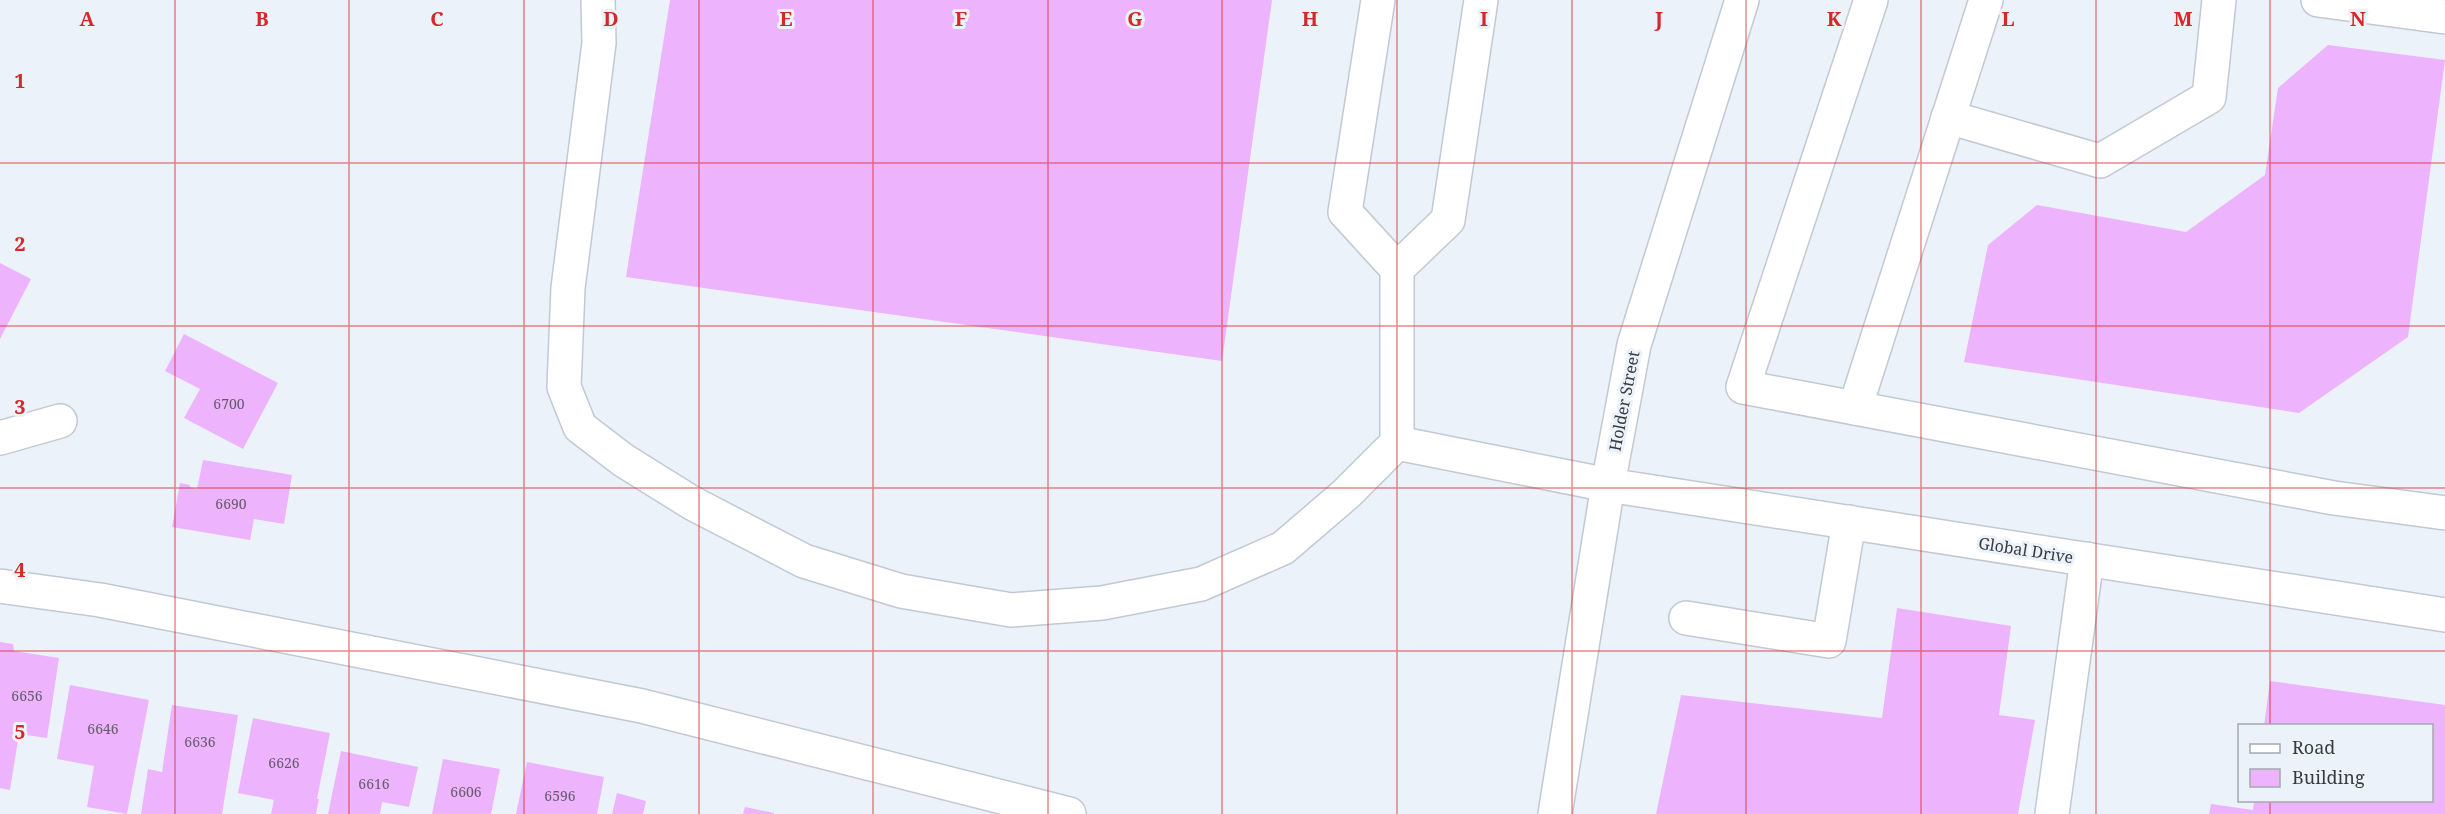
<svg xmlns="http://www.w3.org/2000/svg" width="2445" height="814" font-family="'Noto Serif',serif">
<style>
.building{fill:#edb4fd}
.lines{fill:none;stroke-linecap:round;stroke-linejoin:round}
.minor-casing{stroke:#c3c9d2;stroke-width:36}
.minor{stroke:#fff;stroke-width:33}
.grid{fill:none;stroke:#d62828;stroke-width:1.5;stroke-opacity:0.55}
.labels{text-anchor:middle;stroke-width:6;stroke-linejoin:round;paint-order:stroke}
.number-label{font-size:14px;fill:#665a6e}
.street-label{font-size:16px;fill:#393c3f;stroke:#ebf2fa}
.grid-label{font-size:20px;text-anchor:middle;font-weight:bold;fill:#d62828;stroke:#ebf2fa;stroke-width:6;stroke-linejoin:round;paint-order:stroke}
</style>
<rect width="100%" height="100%" fill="#ebf2fa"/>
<g class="building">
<path d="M 670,0 L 1272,0 L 1222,361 L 626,277 Z"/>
<path d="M 2328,45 L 2445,60 L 2408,337 L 2299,413 L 1964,362 L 1988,245 L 2037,205 L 2186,232 L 2265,175 L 2278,88 Z"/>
<path d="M 0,263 L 31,279 L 0,339 Z"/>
<path d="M 184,334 L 278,383 L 243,449 L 184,418 L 200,389 L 165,371 Z"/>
<path d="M 203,460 L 292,475 L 284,524 L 254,519 L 250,540 L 172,527 L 180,483 L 190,485 L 190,487 L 197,489 Z"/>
<path d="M 1897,608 L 2011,626 L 1999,715 L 2035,720 L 2018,814 L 1656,814 L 1681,695 L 1882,718 Z"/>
<path d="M 0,642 L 13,644 L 14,651 L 59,658 L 47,738 L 19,734 L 10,790 L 0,788 Z"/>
<path d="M 2270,681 L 2445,705 L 2445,814 L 2209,814 L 2211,804 L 2253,810 L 2254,800 L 2432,800 L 2432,726 L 2264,726 Z"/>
<path d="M 70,685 L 149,700 L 127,814 L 87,807 L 94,766 L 57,759 Z"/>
<path d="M 172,705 L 238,715 L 222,814 L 141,814 L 148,769 L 162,772 Z"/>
<path d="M 253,718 L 330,733 L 317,799 L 319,799 L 316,814 L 271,814 L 274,800 L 238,793 Z"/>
<path d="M 341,751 L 418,767 L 409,807 L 382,802 L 380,814 L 328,814 Z"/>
<path d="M 443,759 L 500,769 L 491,814 L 432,814 Z"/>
<path d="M 527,762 L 604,777 L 597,814 L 516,814 Z"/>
<path d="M 617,793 L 646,801 L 643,814 L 612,814 Z"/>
<path d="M 745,807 L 774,813 L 774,814 L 743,814 Z"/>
</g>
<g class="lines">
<defs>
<g id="minor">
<path d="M 598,0 L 599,43 L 568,288 L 564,387 L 580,427 L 623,460 L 692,503 L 804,561 L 901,591 L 1011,610 L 1102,603 L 1201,584 L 1283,548 L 1346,494 L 1397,443 L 1608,485 L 2445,615"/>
<path d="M 1378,0 L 1345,212 L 1397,269 L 1397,443"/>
<path d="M 1871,0 L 1743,387 L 2334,498 L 2445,513"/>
<path d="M 2318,0 L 2445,17"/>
<path d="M 1948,117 L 2100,161 L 2209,97 L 2219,0"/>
<path d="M 1397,269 L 1448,220 L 1481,0"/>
<path d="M 1855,408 L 1986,0"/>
<path d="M 0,438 L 60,421"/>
<path d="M 0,586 L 100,600 L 642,706 L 1069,814"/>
<path d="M 1686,618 L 1829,641 L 1849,522"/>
<path d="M 1555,814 L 1608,485 L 1634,345 L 1742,0"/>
<path d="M 2052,814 L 2087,559"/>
</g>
</defs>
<use href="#minor" class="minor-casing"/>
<use href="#minor" class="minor"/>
</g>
<path class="grid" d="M 175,0 L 175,814M 349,0 L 349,814M 524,0 L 524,814M 699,0 L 699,814M 873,0 L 873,814M 1048,0 L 1048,814M 1222,0 L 1222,814M 1397,0 L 1397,814M 1572,0 L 1572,814M 1746,0 L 1746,814M 1921,0 L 1921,814M 2096,0 L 2096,814M 2270,0 L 2270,726M 0,163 L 2445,163M 0,326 L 2445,326M 0,488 L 2445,488M 0,651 L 2445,651M 2270,800 L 2270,814"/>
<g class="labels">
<g class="number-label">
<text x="229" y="409">6700</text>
<text x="231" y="509">6690</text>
<text x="27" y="701">6656</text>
<text x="103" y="734">6646</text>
<text x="200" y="747">6636</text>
<text x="284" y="768">6626</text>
<text x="374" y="789">6616</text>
<text x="466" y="797">6606</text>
<text x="560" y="801">6596</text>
</g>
<g class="street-label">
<text transform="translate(1624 401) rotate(-79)" y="6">Holder Street</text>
<text transform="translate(2026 550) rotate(9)" y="6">Global Drive</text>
</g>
</g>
<g class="grid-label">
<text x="87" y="26">A</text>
<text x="262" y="26">B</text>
<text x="437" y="26">C</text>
<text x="611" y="26">D</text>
<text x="786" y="26">E</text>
<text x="961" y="26">F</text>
<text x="1135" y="26">G</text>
<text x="1310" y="26">H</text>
<text x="1484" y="26">I</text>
<text x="1659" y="26">J</text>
<text x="1834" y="26">K</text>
<text x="2008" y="26">L</text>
<text x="2183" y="26">M</text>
<text x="2358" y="26">N</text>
<text x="20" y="88">1</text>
<text x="20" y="251">2</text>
<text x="20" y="414">3</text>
<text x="20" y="577">4</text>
<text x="20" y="739">5</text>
</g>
<rect x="2238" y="724" width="195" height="78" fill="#ebf2fa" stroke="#a4a9af" stroke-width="1.5"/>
<rect x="2250" y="744" width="30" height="9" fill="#ffffff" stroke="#a4a9af" stroke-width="1.5"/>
<text x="2292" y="754" font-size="18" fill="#393c3f">Road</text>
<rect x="2250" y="769" width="30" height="18" fill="#edb4fd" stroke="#a4a9af" stroke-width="1.5"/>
<text x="2292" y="784" font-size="18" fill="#393c3f">Building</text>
</svg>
